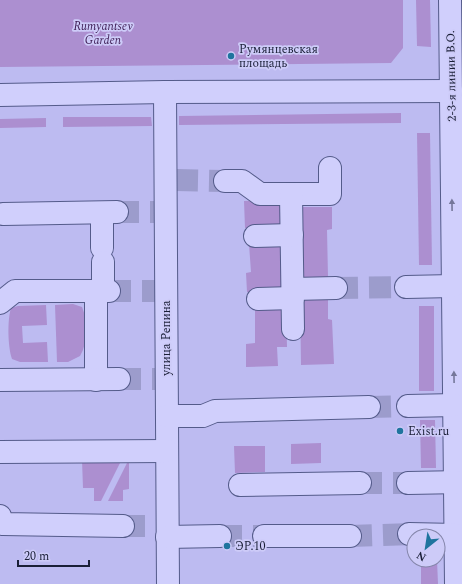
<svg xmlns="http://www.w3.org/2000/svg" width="462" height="584" font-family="Spectral,serif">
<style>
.green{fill:#ac8fd0}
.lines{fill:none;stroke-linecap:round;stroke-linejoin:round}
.minor-tunnel{stroke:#9c9ccc;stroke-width:22;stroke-dasharray:22 11;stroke-linecap:butt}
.minor-casing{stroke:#545b8a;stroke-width:24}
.minor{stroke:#d0cffc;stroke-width:22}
.oneway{fill:#75779a}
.poi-dot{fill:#1f749e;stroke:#cdcbf8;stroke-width:1.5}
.labels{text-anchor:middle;stroke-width:3.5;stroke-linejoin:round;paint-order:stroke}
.park-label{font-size:12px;font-style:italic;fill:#3f1f56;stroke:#cdcbf8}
.poi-label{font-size:12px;fill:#1a1f37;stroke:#cdcbf8;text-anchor:start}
.street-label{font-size:12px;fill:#1a1f37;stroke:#cdcbf8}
</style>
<rect width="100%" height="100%" fill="#bdbbf1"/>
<g class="green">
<path d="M 0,0 L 403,0 L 403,48 L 391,63 L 0,67 Z"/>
<path d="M 416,0 L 430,0 L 431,47 L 417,46 Z"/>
<path d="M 401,113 L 401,123 L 179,125 L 179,116 Z"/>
<path d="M 63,117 L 151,117 L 152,126 L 63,127 Z"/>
<path d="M 46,118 L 46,127 L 0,128 L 0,119 Z"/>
<path d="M 417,133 L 430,133 L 432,265 L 419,265 Z"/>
<path d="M 273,200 L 280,202 L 284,227 L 245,228 L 244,201 Z"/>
<path d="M 299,207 L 332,207 L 332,229 L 327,230 L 328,277 L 300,278 Z"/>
<path d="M 285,243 L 285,291 L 247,292 L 246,273 L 251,272 L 249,244 Z"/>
<path d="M 300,296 L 328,296 L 328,319 L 332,320 L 334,364 L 301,365 Z"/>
<path d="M 73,304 L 82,307 C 88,321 88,343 80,356 L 68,362 L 57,362 L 55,305 Z"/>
<path d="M 46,305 L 47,325 L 22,326 L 23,343 L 47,342 L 48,362 L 20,362 L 12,359 C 8,347 7,321 11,308 L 18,306 Z"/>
<path d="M 286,306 L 287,347 L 277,347 L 278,366 L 246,367 L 246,344 L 255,343 L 255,307 Z"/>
<rect x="419" y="306" width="15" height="85"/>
<path d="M 420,420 L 435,420 L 436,468 L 421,468 Z"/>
<path d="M 321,443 L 321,463 L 291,464 L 291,444 Z"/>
<path d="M 234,446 L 265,446 L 265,472 L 235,473 Z"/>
<path d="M 122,459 L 101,501 L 94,501 L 94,488 L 83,488 L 82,460 Z"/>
<path d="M 129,459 L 129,489 L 123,490 L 123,501 L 108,501 Z"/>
<path d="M 421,560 L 437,560 L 438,584 L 421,584 Z"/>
</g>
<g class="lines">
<g class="minor-tunnel">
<path d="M 176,180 L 225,181"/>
<path d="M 117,212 L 156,212"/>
<path d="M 336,288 L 406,287"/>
<path d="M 109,291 L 156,291"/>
<path d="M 119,379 L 156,379"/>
<path d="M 369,407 L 408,406"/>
<path d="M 360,483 L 408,483"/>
<path d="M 123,526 L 155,526"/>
<path d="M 220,536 L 264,536"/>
<path d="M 350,536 L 409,534"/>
</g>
<defs>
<g id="minor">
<path d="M 450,0 L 456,584"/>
<path d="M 165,92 L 168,584"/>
<path d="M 0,95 L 165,92 L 451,91"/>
<path d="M 225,181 L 242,181 L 260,194 L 330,194 L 330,168"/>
<path d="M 291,194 L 293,329"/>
<path d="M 102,213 L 102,248"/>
<path d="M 3,214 L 117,212"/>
<path d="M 255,236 L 292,235"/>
<path d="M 103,262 L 103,291"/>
<path d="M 406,287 L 453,286"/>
<path d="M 293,289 L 336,288"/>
<path d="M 96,291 L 96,380"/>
<path d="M 258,299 L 293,298"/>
<path d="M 0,303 L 15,291 L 109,291"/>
<path d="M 0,380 L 119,379"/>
<path d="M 408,406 L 455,405"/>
<path d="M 167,416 L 203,416 L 215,411 L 369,407"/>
<path d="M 0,452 L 167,451"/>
<path d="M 408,483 L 462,482"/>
<path d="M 240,485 L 360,483"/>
<path d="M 0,516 L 3,524 L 123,526"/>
<path d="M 409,534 L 456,535"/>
<path d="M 264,536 L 350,536"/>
<path d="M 167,537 L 220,536"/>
</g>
</defs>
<use href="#minor" class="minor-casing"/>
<use href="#minor" class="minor"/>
</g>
<defs><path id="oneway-solid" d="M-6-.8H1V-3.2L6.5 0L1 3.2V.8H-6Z"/></defs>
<g class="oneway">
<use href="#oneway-solid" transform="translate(452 205) rotate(-91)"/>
<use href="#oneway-solid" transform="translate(454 377) rotate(-91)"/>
</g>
<g class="poi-dot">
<circle cx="231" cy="56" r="4"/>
<circle cx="400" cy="431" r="4"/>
<circle cx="227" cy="546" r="4"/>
</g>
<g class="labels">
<g class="park-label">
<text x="103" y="30">Rumyantsev<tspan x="103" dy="14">Garden</tspan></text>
</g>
<g class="poi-label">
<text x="239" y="53">Румянцевская<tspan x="239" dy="14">площадь</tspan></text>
<text x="408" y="435">Exist.ru</text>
<text x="235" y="550">ЭР.10</text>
</g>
<g class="street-label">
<text transform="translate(451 76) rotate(-91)" y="4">2-3-я линии В.О.</text>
<text transform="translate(166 338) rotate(-90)" y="4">улица Репина</text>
</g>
</g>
<g transform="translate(426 548) rotate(210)"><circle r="19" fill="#cdcbf8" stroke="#8586ab"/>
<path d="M0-3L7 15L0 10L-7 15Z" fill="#1f749e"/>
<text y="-6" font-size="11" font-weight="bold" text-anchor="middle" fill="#1a1f37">N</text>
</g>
<path d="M18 560v6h71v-6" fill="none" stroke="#1a1f37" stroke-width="2"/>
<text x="24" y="560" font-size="12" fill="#1a1f37" stroke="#cdcbf8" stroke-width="3" paint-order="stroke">20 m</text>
</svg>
